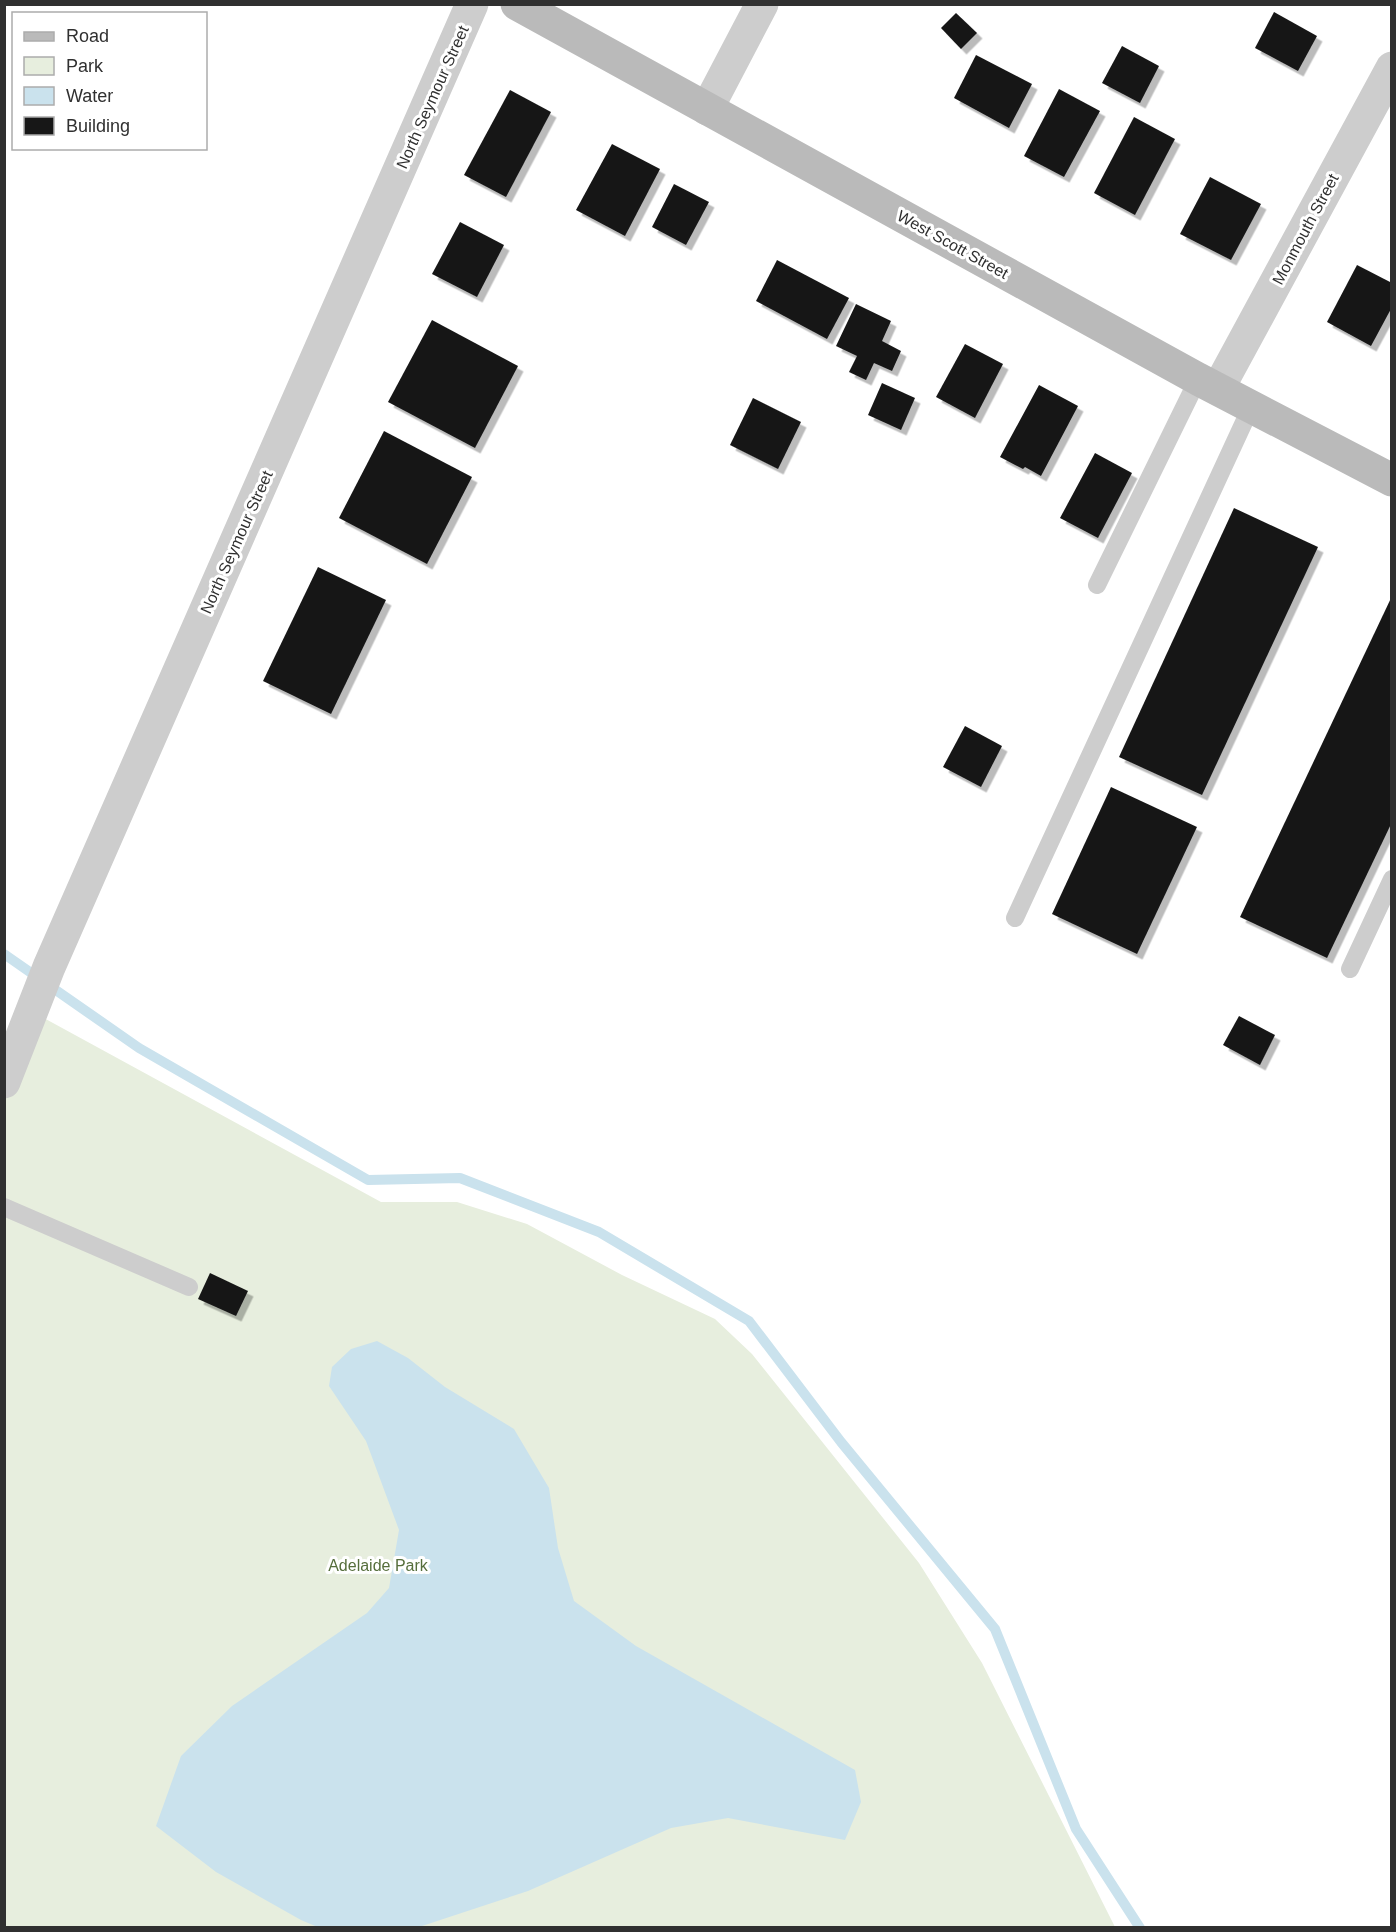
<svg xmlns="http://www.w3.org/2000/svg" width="1396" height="1932" font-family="Arial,sans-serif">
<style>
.green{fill:#e7eede}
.water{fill:#cae2ed}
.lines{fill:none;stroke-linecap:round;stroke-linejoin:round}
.stream{stroke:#cae2ed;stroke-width:10}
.building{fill:#171717;filter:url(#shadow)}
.lane{stroke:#cdcdcd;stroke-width:18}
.street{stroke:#cdcdcd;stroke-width:33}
.secondary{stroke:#bababa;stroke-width:33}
.labels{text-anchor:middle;stroke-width:6;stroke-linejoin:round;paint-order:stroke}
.street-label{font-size:16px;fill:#303030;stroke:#fff}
.park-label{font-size:16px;fill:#566e3c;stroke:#fff}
</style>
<defs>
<filter id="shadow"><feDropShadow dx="5.5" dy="5.5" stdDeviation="0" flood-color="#0004"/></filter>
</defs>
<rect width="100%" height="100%" fill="#fff"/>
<path class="green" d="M 31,1011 L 381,1202 L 457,1202 L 527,1224 L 622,1275 L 715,1319 L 752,1354 L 919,1563 L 982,1663 L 1115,1927 L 5,1927 L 4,1082 Z"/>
<path class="water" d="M 377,1341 L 408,1358 L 445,1387 L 514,1429 L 549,1488 L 558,1548 L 574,1601 L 636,1646 L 855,1770 L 861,1802 L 845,1840 L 728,1818 L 671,1828 L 528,1891 L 419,1927 L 320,1928 L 301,1920 L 216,1872 L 156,1826 L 181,1756 L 232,1706 L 367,1613 L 389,1588 L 399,1530 L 366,1441 L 329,1386 L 332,1367 L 351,1349 Z"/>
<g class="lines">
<path class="stream" d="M 4,954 L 139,1048 L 368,1180 L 460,1178 L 599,1232 L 749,1321 L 841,1442 L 995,1629 L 1076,1829 L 1140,1928"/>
</g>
<g class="building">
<path d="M 1274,12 L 1317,36 L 1298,71 L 1255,48 Z"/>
<path d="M 956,13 L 977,33 L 961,49 L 941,28 Z"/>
<path d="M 1122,46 L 1159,66 L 1140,103 L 1102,83 Z"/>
<path d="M 976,55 L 1032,84 L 1009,128 L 954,98 Z"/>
<path d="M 1059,89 L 1100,111 L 1064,177 L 1024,156 Z"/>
<path d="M 510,90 L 551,112 L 506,197 L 464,175 Z"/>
<path d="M 1134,117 L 1175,139 L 1135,215 L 1094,193 Z"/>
<path d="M 612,144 L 660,169 L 625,236 L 576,210 Z"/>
<path d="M 1210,177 L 1261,204 L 1231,260 L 1180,234 Z"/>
<path d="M 674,184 L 709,202 L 686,245 L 652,227 Z"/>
<path d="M 460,222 L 504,245 L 477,297 L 432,274 Z"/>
<path d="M 777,260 L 849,298 L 827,339 L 756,301 Z"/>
<path d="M 1357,265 L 1392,283 L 1392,307 L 1371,346 L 1327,322 Z"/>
<path d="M 856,304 L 891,321 L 882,341 L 901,351 L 892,371 L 874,363 L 866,380 L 849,372 L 857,356 L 836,346 Z"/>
<path d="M 432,320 L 518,366 L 475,448 L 388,402 Z"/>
<path d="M 965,344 L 1003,364 L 975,418 L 936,397 Z"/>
<path d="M 882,383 L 915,398 L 901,430 L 868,415 Z"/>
<path d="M 1039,385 L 1078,406 L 1041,476 L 1025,467 L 1023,469 L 1000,457 Z"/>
<path d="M 753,398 L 801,422 L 778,469 L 730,445 Z"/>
<path d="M 384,431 L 472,477 L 427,564 L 339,518 Z"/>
<path d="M 1095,453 L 1132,473 L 1098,538 L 1060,518 Z"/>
<path d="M 1234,508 L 1318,547 L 1202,795 L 1119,757 Z"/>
<path d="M 318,567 L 386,600 L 331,714 L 263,681 Z"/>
<path d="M 1392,596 L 1392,822 L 1327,958 L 1240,917 Z"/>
<path d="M 965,726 L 1002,746 L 981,787 L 943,767 Z"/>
<path d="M 1111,787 L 1197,827 L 1137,954 L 1052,914 Z"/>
<path d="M 1239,1016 L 1275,1035 L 1260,1065 L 1223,1045 Z"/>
<path d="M 210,1273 L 248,1291 L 236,1316 L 198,1299 Z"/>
</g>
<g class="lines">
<g class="lane">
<path d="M 1097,585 L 1198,379"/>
<path d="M 1015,918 L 1251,407"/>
<path d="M 1350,969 L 1392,879"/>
<path d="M 4,1207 L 189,1287"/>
</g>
<g class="street">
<path d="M 707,109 L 762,4"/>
<path d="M 1218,389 L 1392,68"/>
<path d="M 4,1082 L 49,967 L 472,4"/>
</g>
<path class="secondary" d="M 517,4 L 1198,379 L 1392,480"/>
</g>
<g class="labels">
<g class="street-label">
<text transform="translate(432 97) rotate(-66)" y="6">North Seymour Street</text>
<text transform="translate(1305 229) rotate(-62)" y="6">Monmouth Street</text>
<text transform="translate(953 244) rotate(29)" y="6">West Scott Street</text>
<text transform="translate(236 542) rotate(-66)" y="6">North Seymour Street</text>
</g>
<g class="park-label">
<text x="378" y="1571">Adelaide Park</text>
</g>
</g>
<rect width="1396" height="1932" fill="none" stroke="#303030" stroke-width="12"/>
<rect x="12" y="12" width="195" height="138" fill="#ffffff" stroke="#acacac" stroke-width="1.5"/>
<rect x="24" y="32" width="30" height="9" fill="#bababa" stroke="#acacac" stroke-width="1.5"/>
<text x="66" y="42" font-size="18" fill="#303030">Road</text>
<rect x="24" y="57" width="30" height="18" fill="#e7eede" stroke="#acacac" stroke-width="1.5"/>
<text x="66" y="72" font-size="18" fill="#303030">Park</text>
<rect x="24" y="87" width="30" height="18" fill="#cae2ed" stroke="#acacac" stroke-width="1.5"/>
<text x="66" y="102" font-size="18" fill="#303030">Water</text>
<rect x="24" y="117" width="30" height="18" fill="#171717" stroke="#acacac" stroke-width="1.5"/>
<text x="66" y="132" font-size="18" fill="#303030">Building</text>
</svg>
